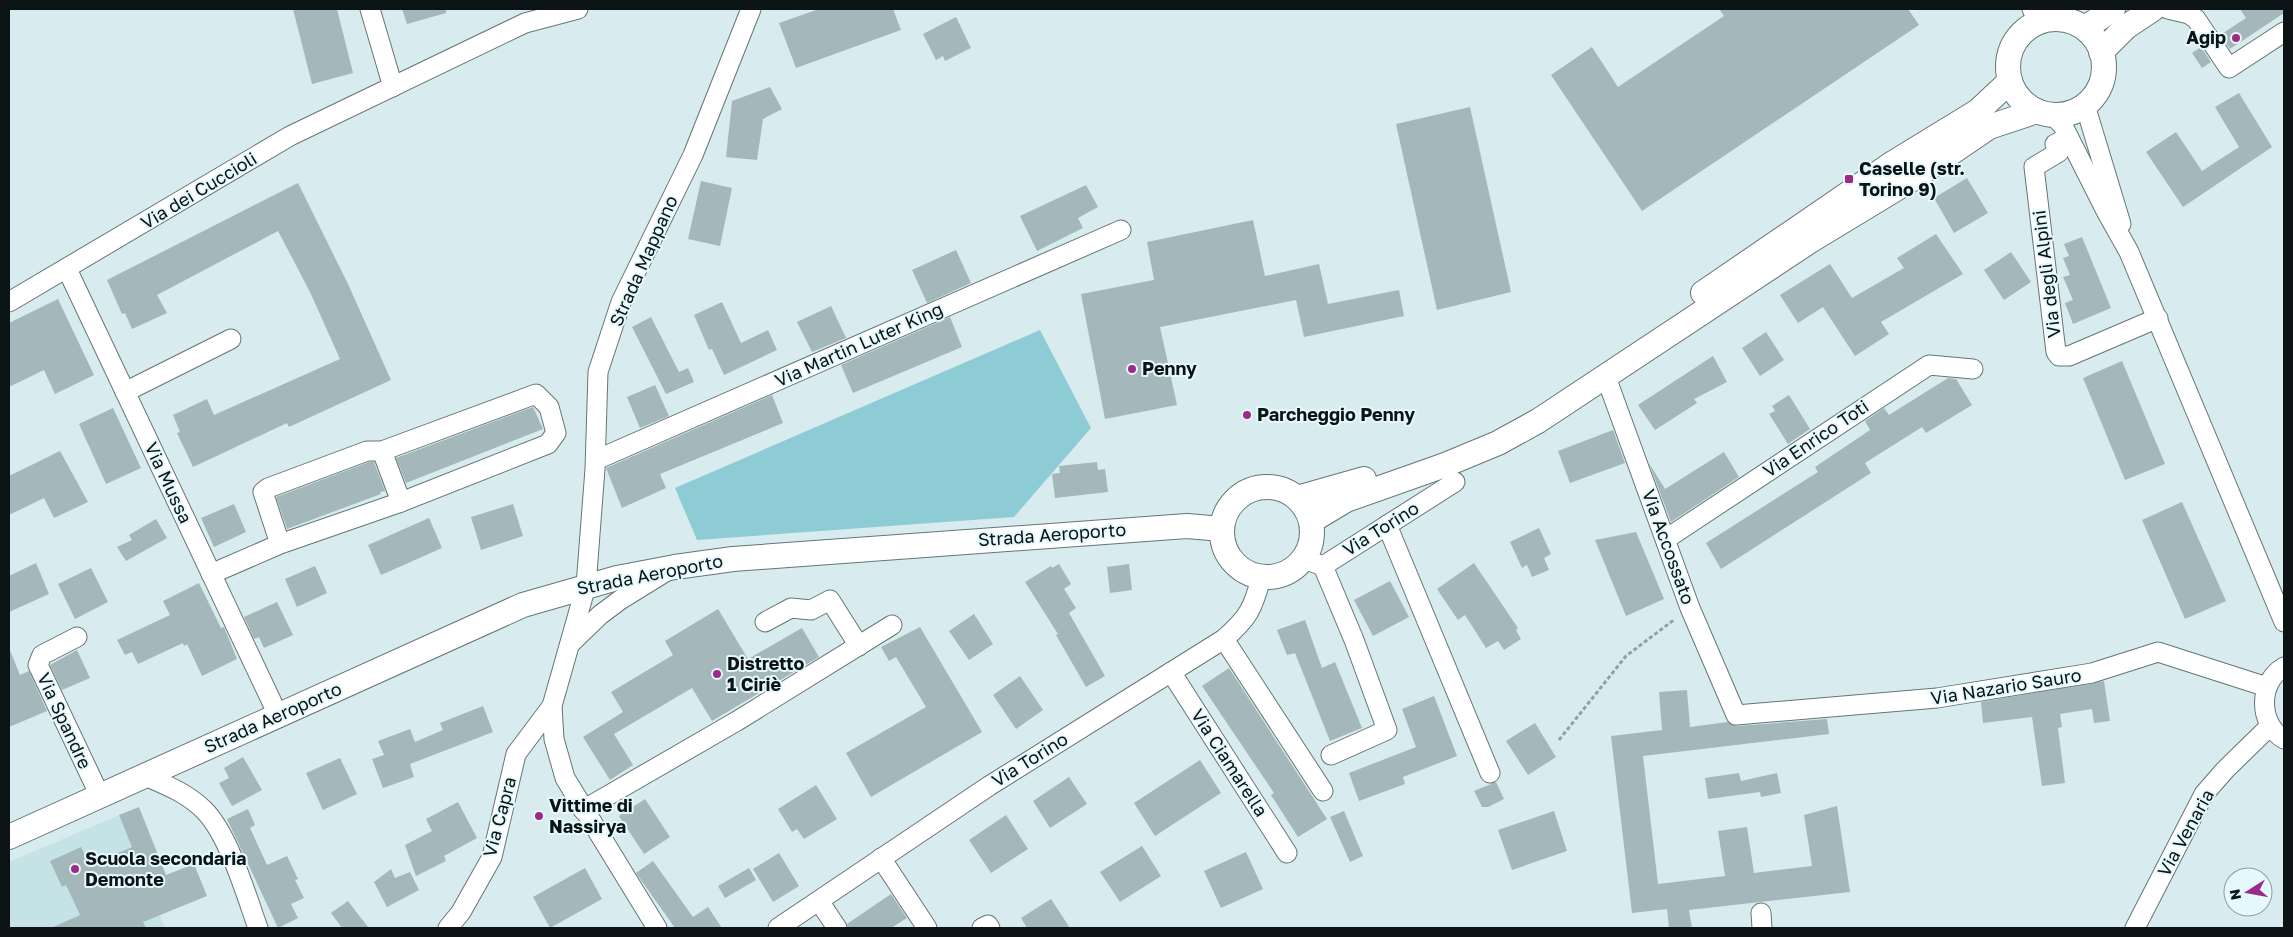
<svg xmlns="http://www.w3.org/2000/svg" width="2293" height="937" font-family="'Golos Text',sans-serif">
<style>
.built{fill:#c5e3e7}
.green{fill:#8eccd5}
.building{fill:#a4b7ba}
.lines{fill:none;stroke-linecap:round;stroke-linejoin:round}
.minor-casing{stroke:#647578;stroke-width:21}
.major-casing{stroke:#647578;stroke-width:26}
.path{stroke:#92a1a3;stroke-width:3;stroke-dasharray:4 2.5;stroke-linecap:butt}
.minor{stroke:#fff;stroke-width:19}
.major{stroke:#fff;stroke-width:24}
.poi-dot{fill:#9d2a86;stroke:#e5f9fc;stroke-width:2}
.labels{text-anchor:middle;stroke-width:4;stroke-linejoin:round;paint-order:stroke}
.poi-label{font-size:18px;font-weight:bold;fill:#0c1314;stroke:#e5f9fc;text-anchor:start}
.street-label{font-size:18px;fill:#0c1314;stroke:#e5f9fc}
</style>
<rect width="100%" height="100%" fill="#d8ecef"/>
<path class="built" d="M 119,815 L 165,928 L 9,928 L 9,862 Z"/>
<path class="green" d="M 1040,330 L 1091,428 L 1014,517 L 697,540 L 675,488 Z"/>
<g class="building">
<path d="M 293,9 L 337,9 L 353,73 L 312,84 Z"/>
<path d="M 402,9 L 446,9 L 446,13 L 407,24 Z"/>
<path d="M 819,9 L 893,9 L 901,30 L 796,68 L 779,23 Z"/>
<path d="M 1719,9 L 1908,9 L 1919,25 L 1642,211 L 1551,75 L 1592,47 L 1618,87 L 1724,16 Z"/>
<path d="M 2240,9 L 2284,9 L 2284,13 L 2230,49 L 2220,35 L 2246,18 Z"/>
<path d="M 956,17 L 971,48 L 945,61 L 943,56 L 936,60 L 923,34 Z"/>
<path d="M 2201,47 L 2211,62 L 2202,68 L 2192,53 Z"/>
<path d="M 770,87 L 782,109 L 763,119 L 757,160 L 726,157 L 732,101 Z"/>
<path d="M 2239,93 L 2272,147 L 2183,207 L 2146,152 L 2176,132 L 2202,171 L 2239,147 L 2215,107 Z"/>
<path d="M 1470,107 L 1511,292 L 1437,310 L 1396,124 Z"/>
<path d="M 1967,178 L 1988,213 L 1954,233 L 1934,198 Z"/>
<path d="M 701,181 L 732,188 L 720,246 L 688,239 Z"/>
<path d="M 298,183 L 348,284 L 391,380 L 289,427 L 287,423 L 193,467 L 177,433 L 180,432 L 173,415 L 207,399 L 214,415 L 340,359 L 310,292 L 278,231 L 157,295 L 167,313 L 132,329 L 125,313 L 122,314 L 107,280 Z"/>
<path d="M 1086,185 L 1098,207 L 1078,218 L 1083,228 L 1037,251 L 1020,216 Z"/>
<path d="M 1253,220 L 1265,276 L 1319,264 L 1328,304 L 1399,290 L 1404,316 L 1304,337 L 1296,300 L 1160,327 L 1177,405 L 1105,419 L 1081,294 L 1154,280 L 1147,242 Z"/>
<path d="M 1936,234 L 1963,274 L 1881,322 L 1889,334 L 1855,356 L 1823,307 L 1798,323 L 1780,295 L 1830,264 L 1852,298 L 1904,268 L 1897,258 Z"/>
<path d="M 2082,237 L 2111,308 L 2073,324 L 2065,303 L 2073,300 L 2063,277 L 2070,275 L 2063,258 L 2069,256 L 2064,244 Z"/>
<path d="M 956,250 L 971,283 L 927,303 L 912,270 Z"/>
<path d="M 2011,252 L 2031,282 L 2004,300 L 1984,270 Z"/>
<path d="M 58,299 L 94,375 L 55,394 L 44,370 L 9,387 L 9,323 Z"/>
<path d="M 722,302 L 741,343 L 768,330 L 777,350 L 724,375 L 712,349 L 709,350 L 694,315 Z"/>
<path d="M 831,306 L 846,338 L 812,352 L 797,322 Z"/>
<path d="M 651,317 L 679,372 L 688,368 L 694,382 L 666,394 L 632,327 Z"/>
<path d="M 950,317 L 962,347 L 853,393 L 841,365 Z"/>
<path d="M 1766,332 L 1784,360 L 1760,376 L 1742,348 Z"/>
<path d="M 1713,356 L 1727,382 L 1694,399 L 1697,403 L 1655,430 L 1638,405 Z"/>
<path d="M 2122,361 L 2165,464 L 2125,480 L 2083,378 Z"/>
<path d="M 1948,378 L 1956,379 L 1972,405 L 1926,433 L 1922,427 L 1865,463 L 1871,473 L 1721,569 L 1706,543 L 1818,472 L 1815,467 L 1870,430 L 1865,421 L 1884,408 L 1889,415 Z"/>
<path d="M 655,385 L 669,416 L 640,428 L 627,397 Z"/>
<path d="M 772,395 L 783,423 L 660,474 L 666,488 L 622,508 L 606,468 Z"/>
<path d="M 1789,395 L 1810,429 L 1788,444 L 1769,414 L 1775,411 L 1772,406 Z"/>
<path d="M 533,407 L 543,429 L 406,483 L 396,458 Z"/>
<path d="M 113,408 L 141,468 L 106,484 L 79,424 Z"/>
<path d="M 1613,430 L 1625,463 L 1570,483 L 1558,451 Z"/>
<path d="M 60,451 L 88,502 L 54,518 L 44,498 L 9,515 L 9,476 Z"/>
<path d="M 1724,452 L 1739,477 L 1671,522 L 1649,463 L 1665,489 Z"/>
<path d="M 369,462 L 374,462 L 385,491 L 380,492 L 381,494 L 287,529 L 276,497 Z"/>
<path d="M 1097,462 L 1098,470 L 1105,469 L 1108,492 L 1055,498 L 1052,474 L 1060,473 L 1059,466 Z"/>
<path d="M 2182,502 L 2226,601 L 2185,619 L 2142,520 Z"/>
<path d="M 234,504 L 246,532 L 214,547 L 201,518 Z"/>
<path d="M 513,504 L 523,536 L 481,550 L 471,517 Z"/>
<path d="M 429,518 L 442,548 L 381,575 L 368,545 Z"/>
<path d="M 156,519 L 167,538 L 126,561 L 117,547 L 132,540 L 129,535 Z"/>
<path d="M 1539,528 L 1551,554 L 1544,558 L 1549,570 L 1532,577 L 1527,565 L 1522,568 L 1510,542 Z"/>
<path d="M 1636,532 L 1664,599 L 1626,616 L 1595,540 Z"/>
<path d="M 36,563 L 49,594 L 9,612 L 9,576 Z"/>
<path d="M 1474,563 L 1518,628 L 1516,630 L 1521,639 L 1504,650 L 1498,641 L 1486,648 L 1465,615 L 1458,620 L 1437,589 Z"/>
<path d="M 1059,564 L 1071,584 L 1064,589 L 1076,608 L 1069,613 L 1105,676 L 1086,687 L 1056,635 L 1058,634 L 1025,582 L 1051,566 L 1052,568 Z"/>
<path d="M 1129,564 L 1132,590 L 1110,593 L 1107,567 Z"/>
<path d="M 315,566 L 327,593 L 297,607 L 285,579 Z"/>
<path d="M 91,568 L 108,602 L 75,619 L 58,584 Z"/>
<path d="M 1390,581 L 1409,617 L 1373,636 L 1354,600 Z"/>
<path d="M 199,583 L 221,628 L 224,627 L 237,659 L 202,676 L 187,644 L 184,646 L 183,643 L 138,664 L 132,652 L 125,655 L 117,640 L 170,615 L 163,601 Z"/>
<path d="M 277,602 L 293,635 L 264,648 L 259,637 L 254,639 L 244,617 Z"/>
<path d="M 718,609 L 748,659 L 802,628 L 819,657 L 712,721 L 692,688 L 614,734 L 633,765 L 610,780 L 583,737 L 623,712 L 611,692 L 673,655 L 665,641 Z"/>
<path d="M 974,614 L 993,644 L 969,660 L 949,631 Z"/>
<path d="M 1305,620 L 1322,668 L 1335,662 L 1362,728 L 1330,741 L 1295,653 L 1287,655 L 1277,630 Z"/>
<path d="M 920,627 L 982,732 L 871,797 L 846,753 L 926,707 L 896,657 L 889,661 L 881,647 Z"/>
<path d="M 9,648 L 20,675 L 29,671 L 47,711 L 9,727 Z"/>
<path d="M 77,650 L 90,678 L 62,690 L 50,665 Z"/>
<path d="M 1229,668 L 1327,819 L 1298,837 L 1271,795 L 1274,793 L 1202,686 Z"/>
<path d="M 1020,676 L 1043,710 L 1016,729 L 993,695 Z"/>
<path d="M 2104,681 L 2110,721 L 2094,723 L 2092,709 L 2060,714 L 2062,727 L 2058,728 L 2065,783 L 2042,786 L 2032,717 L 1983,723 L 1981,702 Z"/>
<path d="M 1687,690 L 1690,727 L 1728,722 L 1737,726 L 1827,719 L 1829,734 L 1643,756 L 1658,884 L 1725,876 L 1718,831 L 1747,827 L 1754,873 L 1812,866 L 1804,815 L 1837,806 L 1850,892 L 1689,910 L 1692,928 L 1669,928 L 1667,909 L 1632,913 L 1611,736 L 1662,730 L 1659,692 Z"/>
<path d="M 1434,696 L 1457,756 L 1403,777 L 1405,784 L 1359,801 L 1349,773 L 1416,747 L 1402,709 Z"/>
<path d="M 483,706 L 493,732 L 410,764 L 414,777 L 383,788 L 372,759 L 384,755 L 378,741 L 410,729 L 415,742 L 443,730 L 440,723 Z"/>
<path d="M 1535,723 L 1556,757 L 1528,775 L 1506,741 Z"/>
<path d="M 243,757 L 262,790 L 232,806 L 219,783 L 229,778 L 224,768 Z"/>
<path d="M 340,758 L 357,794 L 323,810 L 306,773 Z"/>
<path d="M 1200,760 L 1221,793 L 1155,836 L 1134,803 Z"/>
<path d="M 1739,773 L 1741,781 L 1777,773 L 1781,793 L 1761,797 L 1760,792 L 1708,799 L 1705,778 Z"/>
<path d="M 1069,777 L 1087,804 L 1050,828 L 1033,801 Z"/>
<path d="M 1496,782 L 1504,799 L 1488,807 L 1482,807 L 1474,791 Z"/>
<path d="M 816,785 L 837,819 L 804,839 L 797,829 L 792,832 L 778,809 Z"/>
<path d="M 645,799 L 670,837 L 644,854 L 619,816 Z"/>
<path d="M 458,802 L 477,838 L 444,856 L 446,861 L 416,876 L 405,845 L 432,831 L 426,819 Z"/>
<path d="M 139,807 L 166,875 L 194,864 L 207,896 L 143,922 L 146,928 L 51,928 L 80,915 L 66,885 L 62,887 L 50,861 L 81,847 L 90,865 L 132,847 L 119,815 Z"/>
<path d="M 248,809 L 255,825 L 250,828 L 267,865 L 287,856 L 298,879 L 295,880 L 304,898 L 291,904 L 298,918 L 278,928 L 227,819 Z"/>
<path d="M 1344,811 L 1363,856 L 1350,862 L 1330,817 Z"/>
<path d="M 1554,811 L 1567,851 L 1512,870 L 1498,830 Z"/>
<path d="M 1006,815 L 1028,849 L 991,873 L 969,840 Z"/>
<path d="M 1142,846 L 1161,876 L 1120,902 L 1100,872 Z"/>
<path d="M 1246,852 L 1263,889 L 1221,908 L 1204,871 Z"/>
<path d="M 779,853 L 799,886 L 773,902 L 753,869 Z"/>
<path d="M 653,861 L 693,917 L 708,907 L 722,928 L 675,928 L 636,873 Z"/>
<path d="M 585,868 L 602,899 L 550,928 L 533,897 Z"/>
<path d="M 749,868 L 756,880 L 725,898 L 718,886 Z"/>
<path d="M 391,869 L 395,878 L 410,872 L 419,890 L 387,907 L 374,882 Z"/>
<path d="M 891,894 L 907,918 L 891,928 L 848,928 L 847,924 Z"/>
<path d="M 1051,899 L 1070,928 L 1027,928 L 1021,918 Z"/>
<path d="M 348,901 L 357,913 L 369,928 L 342,928 L 331,913 Z"/>
</g>
<g class="lines">
<defs>
<g id="minor">
<path d="M 370,9 L 393,87"/>
<path d="M 2032,9 L 2038,21"/>
<path d="M 2168,9 L 2189,14 L 2196,19 L 2229,68 L 2284,32"/>
<path d="M 2085,105 L 2121,224"/>
<path d="M 2053,115 L 2063,126 L 2106,211 L 2129,252 L 2284,622"/>
<path d="M 2068,138 L 2055,144 L 2059,152 L 2034,167 L 2056,352 L 2059,356 L 2069,356 L 2158,318"/>
<path d="M 67,269 L 278,715"/>
<path d="M 9,302 L 290,136 L 525,23 L 578,9"/>
<path d="M 1606,377 L 1690,608 L 1736,715 L 1937,698 L 2092,673 L 2158,652 L 2267,687"/>
<path d="M 125,392 L 231,339"/>
<path d="M 382,451 L 401,502"/>
<path d="M 596,460 L 1121,230"/>
<path d="M 1387,525 L 1490,773"/>
<path d="M 1666,539 L 1929,365 L 1973,369"/>
<path d="M 1304,559 L 1323,566 L 1455,482"/>
<path d="M 1323,566 L 1354,640 L 1387,730 L 1331,755"/>
<path d="M 211,574 L 280,544 L 401,502 L 548,444 L 556,433 L 549,407 L 536,394 L 382,451 L 367,451 L 268,488 L 263,492 L 280,544"/>
<path d="M 765,622 L 791,608 L 811,610 L 830,600 L 859,646"/>
<path d="M 77,637 L 42,655 L 38,665 L 100,796"/>
<path d="M 1224,639 L 1323,791"/>
<path d="M 570,644 L 600,615 L 620,600 L 667,571"/>
<path d="M 2284,667 C 2258,682 2258,724 2284,739"/>
<path d="M 1171,672 L 1287,853"/>
<path d="M 145,776 C 166,785 187,793 204,810 C 229,835 246,895 258,928"/>
<path d="M 583,810 L 737,721 L 892,625"/>
<path d="M 881,858 L 927,928"/>
<path d="M 819,901 L 837,928"/>
<path d="M 1761,913 L 1762,928"/>
<path d="M 448,928 L 461,912 L 492,857 L 516,754 L 552,706"/>
<path d="M 657,928 L 565,778 L 554,739 L 552,706 L 586,586 L 595,469 L 598,372 L 621,302 L 693,155 L 751,9"/>
<path d="M 778,928 L 989,786 L 1224,639 C 1248,618 1253,609 1261,578"/>
<path d="M 982,928 L 988,925 L 990,928"/>
<path d="M 2135,928 L 2204,794 L 2225,770 L 2270,726"/>
</g>
<g id="major">
<circle cx="2056" cy="67" r="48"/>
<path d="M 2085,28 L 2113,9"/>
<path d="M 2101,52 L 2126,27 L 2153,9"/>
<path d="M 1703,293 L 1893,163 L 1978,111 L 2010,81"/>
<circle cx="1267" cy="532" r="45"/>
<path d="M 1297,498 L 1364,479"/>
<path d="M 1311,521 L 1346,500 L 1445,465 L 1498,443 L 1538,421 L 1810,241 L 1914,178 L 1989,127 L 2037,111"/>
<path d="M 9,837 L 523,605 L 617,578 L 675,567 L 733,559 L 1187,526 L 1222,529"/>
</g>
</defs>
<use href="#minor" class="minor-casing"/>
<use href="#major" class="major-casing"/>
<path class="path" d="M 1559,740 L 1626,656 L 1675,619"/>
<use href="#minor" class="minor"/>
<use href="#major" class="major"/>
</g>
<g class="poi-dot">
<circle cx="2236" cy="38" r="5"/>
<rect x="1844" y="174" width="10" height="10" rx="2.5"/>
<circle cx="1132" cy="369" r="5"/>
<circle cx="1247" cy="415" r="5"/>
<circle cx="717" cy="674" r="5"/>
<circle cx="539" cy="816" r="5"/>
<circle cx="75" cy="869" r="5"/>
</g>
<g class="labels">
<g class="poi-label">
<text x="2226" y="44" text-anchor="end">Agip</text>
<text x="1859" y="175">Caselle (str.<tspan x="1859" dy="21">Torino 9)</tspan></text>
<text x="1142" y="375">Penny</text>
<text x="1257" y="421">Parcheggio Penny</text>
<text x="727" y="670">Distretto<tspan x="727" dy="21">1 Ciriè</tspan></text>
<text x="549" y="812">Vittime di<tspan x="549" dy="21">Nassirya</tspan></text>
<text x="85" y="865">Scuola secondaria<tspan x="85" dy="21">Demonte</tspan></text>
</g>
<g class="street-label">
<text transform="translate(199 191) rotate(-31)" y="6">Via dei Cuccioli</text>
<text transform="translate(644 261) rotate(-66)" y="6">Strada Mappano</text>
<text transform="translate(2047 274) rotate(-97)" y="6">Via degli Alpini</text>
<text transform="translate(859 345) rotate(-24)" y="6">Via Martin Luter King</text>
<text transform="translate(1816 439) rotate(-34)" y="6">Via Enrico Toti</text>
<text transform="translate(168 483) rotate(65)" y="6">Via Mussa</text>
<text transform="translate(1381 529) rotate(-32)" y="6">Via Torino</text>
<text transform="translate(1052 535) rotate(-4)" y="6">Strada Aeroporto</text>
<text transform="translate(1668 547) rotate(70)" y="6">Via Accossato</text>
<text transform="translate(650 575) rotate(-11)" y="6">Strada Aeroporto</text>
<text transform="translate(2006 687) rotate(-9)" y="6">Via Nazario Sauro</text>
<text transform="translate(273 718) rotate(-24)" y="6">Strada Aeroporto</text>
<text transform="translate(64 721) rotate(65)" y="6">Via Spandre</text>
<text transform="translate(1030 760) rotate(-32)" y="6">Via Torino</text>
<text transform="translate(1229 763) rotate(57)" y="6">Via Ciamarella</text>
<text transform="translate(500 817) rotate(-75)" y="6">Via Capra</text>
<text transform="translate(2186 833) rotate(-61)" y="6">Via Venaria</text>
</g>
</g>
<rect width="2293" height="937" fill="none" stroke="#0c1314" stroke-width="20"/>
<g transform="translate(2248 892) rotate(259)"><circle r="24" fill="#e5f9fc" stroke="#8e9d9f"/>
<path d="M0-4L9 19L0 12L-9 19Z" fill="#9d2a86"/>
<text y="-8" font-size="14" font-weight="bold" text-anchor="middle" fill="#0c1314">N</text>
</g>
</svg>
